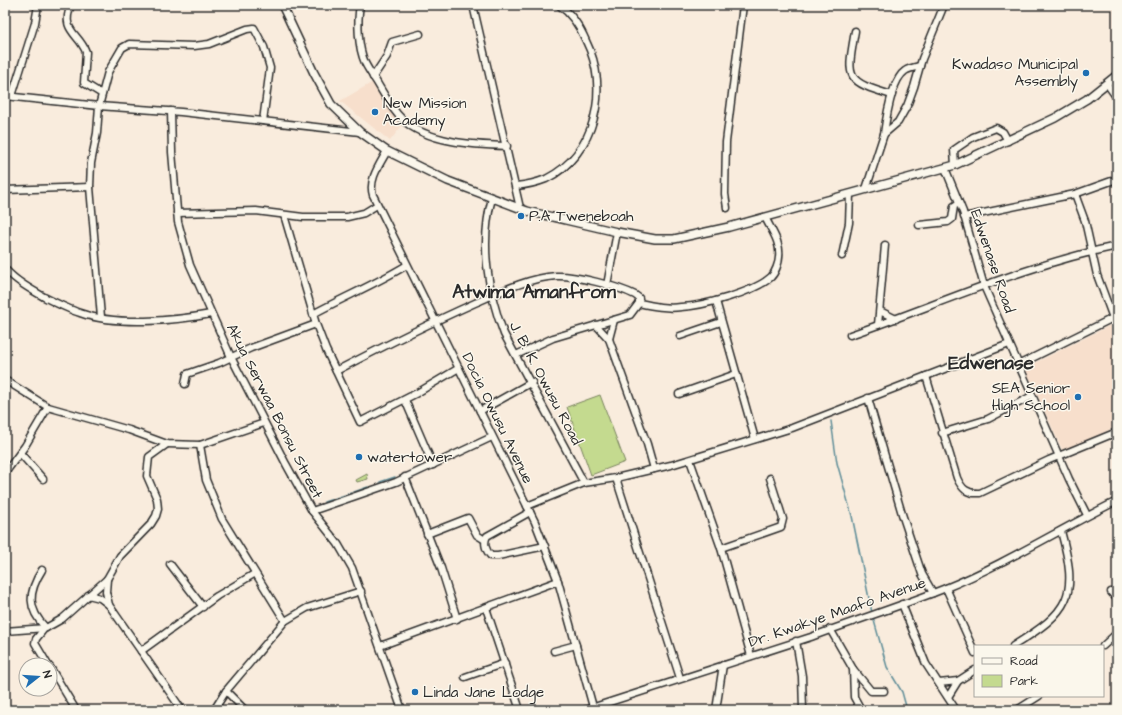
<svg xmlns="http://www.w3.org/2000/svg" width="1122" height="715" font-family="'Architects Daughter',sans-serif">
<style>
.built{fill:#f7dfcc}
.green{fill:#c4da8f;stroke:#78825d}
.lines{fill:none;stroke-linecap:round;stroke-linejoin:round}
.stream{stroke:#5f8d98;stroke-width:1.5}
.minor-casing{stroke:#2b2b2b;stroke-width:9}
.tertiary-casing{stroke:#2b2b2b;stroke-width:10}
.minor{stroke:#fbf7ec;stroke-width:6}
.tertiary{stroke:#fbf7ec;stroke-width:7}
.poi-dot{fill:#1f6fb2;stroke:#fbf7ec;stroke-width:1.5}
.labels{text-anchor:middle;stroke-width:3;stroke-linejoin:round;paint-order:stroke}
.poi-label{font-size:15px;fill:#2b2b2b;stroke:#fbf7ec;text-anchor:start}
.street-label{font-size:15px;fill:#2b2b2b;stroke:#fbf7ec}
.district-label{font-size:19px;font-weight:bold;fill:#2b2b2b;stroke:#fbf7ec}
</style>
<rect width="100%" height="100%" fill="#f9ecdd"/>
<filter id="ink" filterUnits="userSpaceOnUse"><feTurbulence type="fractalNoise" baseFrequency=".025" numOctaves="2"/><feDisplacementMap in="SourceGraphic" scale="8" xChannelSelector="R" yChannelSelector="G"/><feConvolveMatrix kernelMatrix="1 2 1 2 8 2 1 2 1" color-interpolation-filters="sRGB"/></filter>
<g filter="url(#ink)">
<g class="built">
<path d="M 373,82 L 403,124 L 390,141 L 340,101 Z"/>
<path d="M 1117,322 L 1117,426 L 1068,450 L 1062,449 L 1025,368 Z"/>
</g>
<g class="green">
<path d="M 600,395 L 625,462 L 591,475 L 567,407 Z"/>
<path d="M 367,474 L 368,479 L 357,482 L 356,480 Z"/>
</g>
<g class="lines">
<g class="stream">
<path d="M 831,421 L 837,463 L 852,516 L 872,613"/>
<path d="M 380,482 L 395,477"/>
<path d="M 354,492 L 368,487"/>
<path d="M 324,502 L 351,493"/>
<path d="M 873,617 L 887,667 L 902,692 L 907,710"/>
</g>
<defs>
<g id="minor">
<path d="M 71,5 C 60,31 79,33 86,52 L 84,83 L 102,94"/>
<path d="M 360,5 C 357,22 358,47 365,63 C 368,69 372,75 376,81 C 384,94 391,109 402,119 C 427,143 475,145 507,146"/>
<path d="M 473,5 L 520,208"/>
<path d="M 855,31 C 847,78 844,81 892,95"/>
<path d="M 373,77 L 387,56 L 392,42 L 420,34"/>
<path d="M 1107,84 L 1117,98"/>
<path d="M 5,96 L 99,106 L 181,112 L 360,132"/>
<path d="M 12,96 L 35,23 L 38,5"/>
<path d="M 171,111 L 172,152 L 178,222 L 190,265 L 231,357 L 286,464 L 312,511 L 338,544 L 352,568 L 402,710"/>
<path d="M 884,134 C 886,119 892,80 905,71 C 909,68 915,67 920,66"/>
<path d="M 387,151 C 380,164 368,180 373,195 L 535,522 L 558,581 L 593,707"/>
<path d="M 955,165 L 954,150 L 973,137 L 996,128 L 1003,132 L 1008,141"/>
<path d="M 945,168 L 963,212 L 984,286 L 1069,479 L 1087,515"/>
<path d="M 516,186 C 526,185 536,183 546,179 C 596,154 610,89 586,41 C 580,27 572,14 559,5"/>
<path d="M 866,189 L 884,134 L 898,122 L 907,106 L 914,87 L 922,59 L 944,5"/>
<path d="M 5,190 L 90,187"/>
<path d="M 1075,194 L 1085,221 L 1097,275 L 1113,318"/>
<path d="M 492,198 C 480,242 487,291 504,334 L 584,483"/>
<path d="M 727,208 L 725,194 L 726,142 L 743,5"/>
<path d="M 177,213 L 256,211 L 303,217 L 347,217 L 364,213 L 377,205"/>
<path d="M 284,215 L 316,324 L 326,350 L 360,422 L 417,393 L 459,368"/>
<path d="M 964,217 L 1075,194 L 1117,179"/>
<path d="M 919,225 L 948,222 L 952,219 L 954,206 L 959,203"/>
<path d="M 842,256 L 849,223 L 850,194"/>
<path d="M 5,269 C 16,281 30,289 44,297 C 56,303 68,309 80,313 C 116,326 174,321 211,314"/>
<path d="M 607,285 L 617,232"/>
<path d="M 716,301 L 755,439"/>
<path d="M 880,311 L 896,319"/>
<path d="M 313,314 C 344,297 376,284 407,265"/>
<path d="M 101,317 L 90,187 L 91,163 L 97,133 L 99,106 L 108,72 L 122,48 L 129,44 L 194,46 L 209,44 L 247,29 L 254,28 L 264,47 L 270,68 L 263,121"/>
<path d="M 596,325 L 609,339 L 647,444 L 654,469"/>
<path d="M 878,325 L 885,245"/>
<path d="M 850,335 C 940,304 1024,265 1117,246"/>
<path d="M 680,336 L 721,322"/>
<path d="M 609,339 L 614,320"/>
<path d="M 516,355 L 553,338 L 630,315 L 639,303"/>
<path d="M 1018,365 L 1117,316"/>
<path d="M 336,371 C 382,347 428,324 475,303 C 500,292 528,278 556,276 C 575,275 617,286 635,295 L 639,298 L 639,303 C 653,306 667,309 681,307 C 703,306 755,292 771,277 C 775,273 779,263 779,257 C 781,242 771,230 765,217"/>
<path d="M 926,376 L 957,478 C 962,489 967,494 980,493 L 1049,460 L 1117,432"/>
<path d="M 5,380 L 48,407 L 129,430 L 167,444 L 200,445 L 264,423"/>
<path d="M 185,384 L 187,374 L 219,363 L 251,348 L 316,324"/>
<path d="M 679,394 L 736,374"/>
<path d="M 868,398 L 902,514 L 922,574 L 933,593"/>
<path d="M 405,400 L 433,465"/>
<path d="M 480,411 L 532,382"/>
<path d="M 942,433 L 988,419 L 1032,396"/>
<path d="M 200,445 L 206,480 L 222,519 L 285,621"/>
<path d="M 20,453 L 43,479"/>
<path d="M 690,460 L 721,548 L 751,656"/>
<path d="M 5,473 L 25,446 L 48,407"/>
<path d="M 405,477 L 441,568 L 457,619"/>
<path d="M 616,478 L 680,678"/>
<path d="M 527,506 L 584,483 L 616,478 L 671,465 L 792,428 L 1009,344"/>
<path d="M 312,511 L 396,482 L 492,437"/>
<path d="M 530,512 L 487,536 C 483,543 486,551 491,556 L 498,556 L 545,546"/>
<path d="M 427,534 L 468,518 L 477,535 L 485,540"/>
<path d="M 721,548 L 781,527 L 783,519 L 770,478"/>
<path d="M 170,564 L 203,607"/>
<path d="M 42,570 C 28,592 27,609 46,628"/>
<path d="M 107,579 L 106,592 L 109,605"/>
<path d="M 946,588 L 975,653"/>
<path d="M 1111,592 L 1117,599"/>
<path d="M 88,595 L 100,598 L 109,605 L 182,710"/>
<path d="M 902,604 L 926,664 L 956,710"/>
<path d="M 486,608 L 520,710"/>
<path d="M 44,629 L 36,639 L 35,643 L 48,665"/>
<path d="M 830,629 L 853,669 L 854,697 L 859,706"/>
<path d="M 5,631 L 46,628 L 62,619 L 107,579 L 120,556 L 151,524 L 156,516 L 158,509 L 157,499 L 147,476 L 149,457 L 167,444"/>
<path d="M 796,641 L 802,676 L 803,710"/>
<path d="M 380,646 L 558,581"/>
<path d="M 1013,646 C 1070,611 1079,597 1061,531"/>
<path d="M 1103,646 L 1117,633"/>
<path d="M 141,651 L 217,596 L 254,574"/>
<path d="M 554,651 L 576,645"/>
<path d="M 50,667 L 76,710"/>
<path d="M 853,669 L 871,691 L 884,691"/>
<path d="M 465,677 L 505,663"/>
<path d="M 939,683 L 958,681 L 975,670"/>
<path d="M 226,691 L 245,710"/>
<path d="M 948,697 L 958,681"/>
<path d="M 214,710 L 226,691 L 285,621 L 307,608 L 361,591"/>
<path d="M 585,710 L 811,637 C 856,620 901,606 946,588 C 1005,564 1060,529 1117,501"/>
<path d="M 716,710 L 723,665"/>
<path d="M 1017,710 L 1039,696"/>
</g>
<path id="tertiary" d="M 282,5 L 314,73 L 331,104 L 360,132 L 387,151 L 448,181 L 527,211 L 617,232 L 655,239 L 674,239 L 729,227 L 955,165 L 1055,118 L 1087,99 L 1117,75"/>
</defs>
<use href="#minor" class="minor-casing"/>
<use href="#tertiary" class="tertiary-casing"/>
<use href="#minor" class="minor"/>
<use href="#tertiary" class="tertiary"/>
</g>
</g>
<g class="poi-dot">
<circle cx="1086" cy="73" r="4"/>
<circle cx="375" cy="112" r="4"/>
<circle cx="521" cy="216" r="4"/>
<circle cx="1078" cy="397" r="4"/>
<circle cx="359" cy="457" r="4"/>
<circle cx="415" cy="692" r="4"/>
</g>
<g class="labels">
<g class="poi-label">
<text x="1078" y="69" text-anchor="end">Kwadaso Municipal<tspan x="1078" dy="17">Assembly</tspan></text>
<text x="383" y="108">New Mission<tspan x="383" dy="17">Academy</tspan></text>
<text x="529" y="221">P.A Tweneboah</text>
<text x="1070" y="393" text-anchor="end">SEA Senior<tspan x="1070" dy="17">High School</tspan></text>
<text x="367" y="462">watertower</text>
<text x="423" y="697">Linda Jane Lodge</text>
</g>
<g class="street-label">
<text transform="translate(993 261) rotate(71)" y="5">Edwenase Road</text>
<text transform="translate(546 383) rotate(62)" y="5">J. B. K. Owusu Road</text>
<text transform="translate(275 411) rotate(63)" y="5">Akua Serwaa Bonsu Street</text>
<text transform="translate(498 418) rotate(64)" y="5">Docia Owusu Avenue</text>
<text transform="translate(837 612) rotate(-19)" y="5">Dr. Kwakye Maafo Avenue</text>
</g>
<g class="district-label">
<text x="534" y="298">Atwima Amanfrom</text>
<text x="991" y="369">Edwenase</text>
</g>
</g>
<rect width="1122" height="715" fill="none" stroke="#fbf7ec" stroke-width="20"/>
<rect x="10" y="10" width="1102" height="695" fill="none" stroke="#2b2b2b" stroke-width="1.5" filter="url(#ink)"/>
<rect x="974" y="645" width="130" height="52" fill="#fbf7ec" stroke="#a8a59f"/>
<rect x="982" y="658" width="20" height="6" fill="#fbf7ec" stroke="#a8a59f"/>
<text x="1010" y="665" font-size="12" fill="#2b2b2b">Road</text>
<rect x="982" y="675" width="20" height="12" fill="#c4da8f" stroke="#a8a59f"/>
<text x="1010" y="685" font-size="12" fill="#2b2b2b">Park</text>
<g transform="translate(38 677) rotate(73)"><circle r="19" fill="#fbf7ec" stroke="#a8a59f"/>
<path d="M0-3L7 15L0 10L-7 15Z" fill="#1f6fb2"/>
<text y="-6" font-size="11" font-weight="bold" text-anchor="middle" fill="#2b2b2b">N</text>
</g>
</svg>
